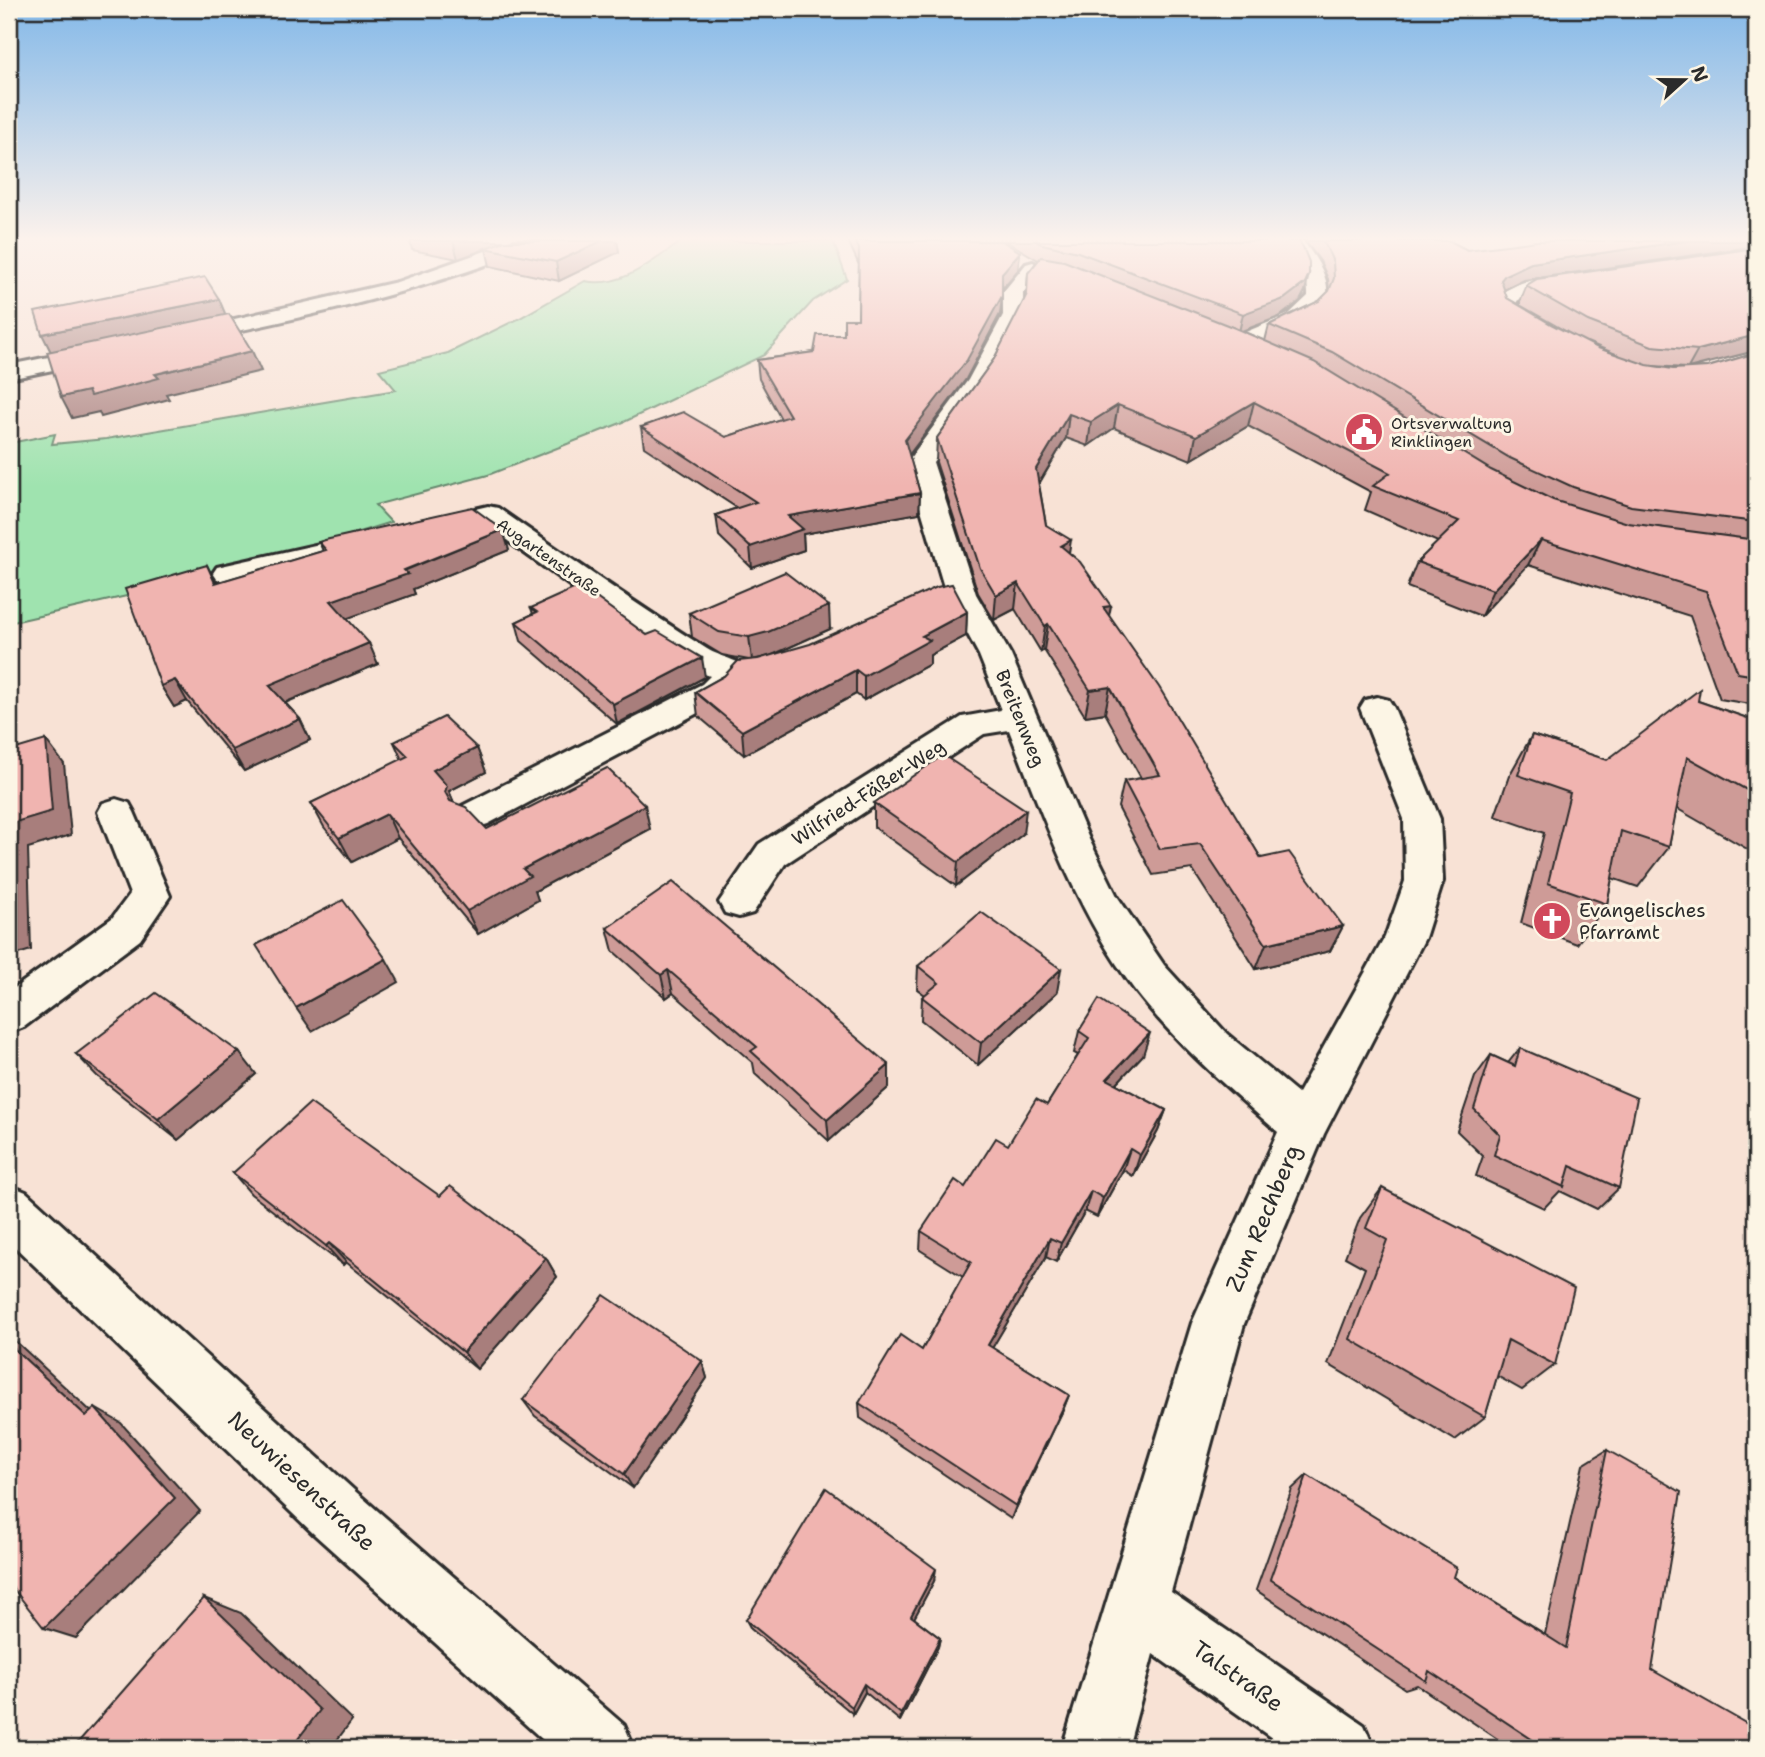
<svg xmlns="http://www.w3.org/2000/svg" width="1765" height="1757" font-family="'Shantell Sans',sans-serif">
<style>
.green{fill:#9fe3af;stroke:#65876d;stroke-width:2}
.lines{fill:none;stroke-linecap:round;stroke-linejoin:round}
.street-casing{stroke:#2b2b2b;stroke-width:6}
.street{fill:#fcf5e5;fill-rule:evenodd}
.wall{fill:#ce9b97;stroke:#2b2b2b;stroke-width:2;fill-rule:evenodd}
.shaded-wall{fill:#a87e7b;stroke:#2b2b2b;stroke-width:2}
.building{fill:#f0b4b0;stroke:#2b2b2b;stroke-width:2}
.labels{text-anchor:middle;stroke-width:6;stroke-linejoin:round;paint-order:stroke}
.far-poi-label{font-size:16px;fill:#2b2b2b;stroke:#fcf5e5;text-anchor:start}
.far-street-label{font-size:16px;fill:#2b2b2b;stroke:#fcf5e5}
.street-label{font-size:19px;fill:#2b2b2b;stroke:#fcf5e5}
.poi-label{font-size:19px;fill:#2b2b2b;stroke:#fcf5e5;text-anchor:start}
.near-street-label{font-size:23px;fill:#2b2b2b;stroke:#fcf5e5}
</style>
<rect width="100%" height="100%" fill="#f8e2d5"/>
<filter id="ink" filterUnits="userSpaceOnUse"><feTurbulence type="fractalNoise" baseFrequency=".0143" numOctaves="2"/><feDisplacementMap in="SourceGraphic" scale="14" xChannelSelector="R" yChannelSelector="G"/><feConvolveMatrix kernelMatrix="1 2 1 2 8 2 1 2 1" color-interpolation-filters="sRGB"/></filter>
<g filter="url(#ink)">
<path class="green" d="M 682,241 L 833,241 L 847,279 L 813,301 L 764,355 L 626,421 L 488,475 L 375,505 L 391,522 L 227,573 L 9,623 L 9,439 L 10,443 L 55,434 L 52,444 L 106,439 L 396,390 L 379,370 L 448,353 L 518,319 L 585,281 C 621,289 654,260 682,241 Z"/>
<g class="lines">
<defs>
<g id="street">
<path d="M 514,241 L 539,241 L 537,245 C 424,292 305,317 186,342 L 178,341 L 175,336 L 178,331 L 186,330 L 397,282 Z"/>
<path d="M 1285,241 L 1303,241 C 1344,293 1332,313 1273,337 C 1260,343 1246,351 1231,348 L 1228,343 L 1231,338 L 1289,314 L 1308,296 C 1309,272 1297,260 1285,241 Z"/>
<path d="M 1033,262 L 1043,268 L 1023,293 L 1023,315 L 990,381 L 933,462 L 976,594 L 1011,655 L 1089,839 L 1117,896 L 1164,965 L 1227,1034 L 1298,1093 L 1385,937 L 1405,881 L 1404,819 L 1360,708 L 1365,700 L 1377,697 L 1389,700 L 1394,708 L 1440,819 L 1443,881 L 1425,938 L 1324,1134 L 1244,1324 L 1171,1592 L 1364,1725 L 1374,1748 L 1286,1748 L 1153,1654 L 1128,1748 L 1062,1748 L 1192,1323 L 1278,1132 C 1227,1087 1175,1043 1134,989 C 1076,911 1044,819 1009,730 L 984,734 L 785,864 L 753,913 L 739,917 L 725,913 L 719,902 L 759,844 L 962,717 L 1001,710 L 979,655 L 946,594 L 907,462 L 968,380 L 1003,315 L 1003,292 L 1026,264 Z"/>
<path d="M 1577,275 L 1584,277 L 1587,281 L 1584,285 L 1529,294 L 1517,301 L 1518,307 L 1551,325 L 1554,330 L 1551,335 L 1535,335 L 1498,310 L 1496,299 C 1512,277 1552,279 1577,275 Z"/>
<path d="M 103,346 L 111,348 L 114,353 L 111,358 L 9,379 L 9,365 Z"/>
<path d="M 488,506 L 498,508 C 567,556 636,604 707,649 C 720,657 746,662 753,673 L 726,698 L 488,824 L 475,828 L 462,824 L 457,815 L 462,806 L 702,684 L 710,676 L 699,672 L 600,607 L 483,523 L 433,535 L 423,533 L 419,527 L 423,521 Z"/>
<path d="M 364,534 L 374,536 L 378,542 L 374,548 L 227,582 L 217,579 L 213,573 L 217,567 Z"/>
<path d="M 116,799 L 129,803 L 134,812 L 170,896 L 140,940 L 24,1027 L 9,1033 L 9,992 L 112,918 L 130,894 L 98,812 L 103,803 Z"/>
<path d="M 9,1185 L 26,1192 L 356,1492 L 624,1725 L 634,1748 L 552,1748 L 314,1534 L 9,1241 Z"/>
</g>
</defs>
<use href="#street" class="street-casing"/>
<use href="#street" class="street"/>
</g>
<g class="wall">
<path d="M 410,241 L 617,241 L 619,252 L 559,281 L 490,266 L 486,249 L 458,259 L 412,250 Z"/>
<path d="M 848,241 L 1002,241 L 1020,252 L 1018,270 L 1002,289 L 1000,314 L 966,379 L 909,455 L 920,493 L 919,513 L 803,534 L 804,550 L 752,568 L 719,536 L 716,515 L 737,508 L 644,447 L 641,427 L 726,437 L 781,419 L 759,379 L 757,360 L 814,352 L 844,335 L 858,319 L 859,265 Z"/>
<path d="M 1006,241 L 1299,241 L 1305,291 L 1300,301 L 1279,317 L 1242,331 L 1265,341 L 1269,325 L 1319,301 L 1329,291 L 1328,279 L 1320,261 L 1305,241 L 1450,241 L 1467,250 L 1756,241 L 1756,247 L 1524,280 L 1504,290 L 1507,298 L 1567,332 L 1520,305 L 1520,302 L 1527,285 L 1756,248 L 1756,352 L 1755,351 L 1689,368 L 1708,367 L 1756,353 L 1756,705 L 1720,699 L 1690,616 L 1528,565 L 1481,616 L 1407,587 L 1417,562 L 1438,542 L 1365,510 L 1371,492 L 1248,426 L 1191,460 L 1114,428 L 1088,446 L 1066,438 L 1039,484 L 1046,525 L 1069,553 L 1261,858 L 1343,926 L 1330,951 L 1256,969 L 1192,869 L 1153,875 L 1118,807 L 1124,781 L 1141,778 L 1105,713 L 1085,716 L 1044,650 L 1041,652 L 1015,609 L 994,620 L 978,593 L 936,462 L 937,438 L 994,359 L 1026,298 L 1028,273 L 1038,260 ZM 1587,342 L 1618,355 L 1598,348 ZM 1653,366 L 1686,368 L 1673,369 Z"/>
<path d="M 319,542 L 509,550 L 413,589 L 415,594 L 347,618 L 378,664 L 285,703 L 300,719 L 310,740 L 244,771 L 187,701 L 174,707 L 161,686 L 207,565 L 216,583 L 323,551 Z"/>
<path d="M 531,608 L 647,635 L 705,677 L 617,724 L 521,641 L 516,622 L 533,614 Z"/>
<path d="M 967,612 L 966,636 L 930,655 L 930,664 L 864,700 L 856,694 L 744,755 L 698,716 L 695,692 L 724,676 L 749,660 L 722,655 L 692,637 L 689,613 L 830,629 L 770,656 L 755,659 Z"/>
<path d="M 1698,701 L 1756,721 L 1756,854 L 1676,808 L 1669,847 L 1638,887 L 1612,878 L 1607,904 L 1577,944 L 1521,923 L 1544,833 L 1495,816 L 1509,776 L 1532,735 L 1607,760 Z"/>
<path d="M 394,742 L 477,748 L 486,772 L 449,791 L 454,803 L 487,829 L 650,829 L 535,891 L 538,900 L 478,934 L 398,838 L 352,862 L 324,827 L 311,803 L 402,760 Z"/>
<path d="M 874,803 L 1023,834 L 956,886 L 874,827 Z"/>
<path d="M 607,928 L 889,1065 L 889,1087 L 829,1141 L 755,1074 L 753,1063 L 673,993 L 666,998 L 613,951 Z"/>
<path d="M 918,966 L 1057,992 L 978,1065 L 921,1020 L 922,997 L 925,995 L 917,989 Z"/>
<path d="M 1079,1031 L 1143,1055 L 1116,1084 L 1166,1110 L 1158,1131 L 1133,1176 L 1123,1170 L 1097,1217 L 1085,1211 L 1056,1262 L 1046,1257 L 992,1348 L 1069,1395 L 1063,1410 L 1011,1519 L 860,1418 L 859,1403 L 922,1350 L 963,1277 L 920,1250 L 921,1231 L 1008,1145 L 1047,1105 L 1078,1055 L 1074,1053 Z"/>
<path d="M 1520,1048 L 1619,1188 L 1597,1209 L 1560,1191 L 1544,1208 L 1476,1176 L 1483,1156 L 1457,1131 L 1475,1077 L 1491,1055 L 1508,1063 Z"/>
<path d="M 239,1052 L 256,1074 L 178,1140 L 97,1076 L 76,1054 Z"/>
<path d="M 233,1173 L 440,1196 L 546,1258 L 557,1277 L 477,1369 L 346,1262 L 343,1265 L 251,1194 Z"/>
<path d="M 1382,1188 L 1555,1365 L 1522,1390 L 1497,1376 L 1485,1417 L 1455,1440 L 1328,1364 L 1365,1268 L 1345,1257 L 1360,1218 Z"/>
<path d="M 702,1361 L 707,1378 L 633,1488 L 535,1416 L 523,1400 Z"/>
<path d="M 1607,1450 L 1652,1670 L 1756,1748 L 1511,1748 L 1417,1685 L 1405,1689 L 1256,1590 L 1292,1489 L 1307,1475 L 1454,1577 L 1545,1634 L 1583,1465 Z"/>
<path d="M 934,1581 L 914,1618 L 940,1638 L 938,1647 L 900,1721 L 865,1692 L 853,1714 L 751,1629 L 746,1620 Z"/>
</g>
<g class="shaded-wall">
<path d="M 453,241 L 508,241 L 458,259 Z"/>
<path d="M 601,241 L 617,241 L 619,252 L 559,281 L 556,262 Z"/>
<path d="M 1686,241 L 1756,241 L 1756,246 L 1524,280 L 1498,293 L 1501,280 L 1505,275 L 1531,263 Z"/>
<path d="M 1020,252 L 1018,270 L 1001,290 L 1002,273 Z"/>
<path d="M 1309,274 L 1305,291 L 1300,301 L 1279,317 L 1239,332 L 1243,314 Z"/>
<path d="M 1002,296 L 1000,314 L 966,379 L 905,460 L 905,440 Z"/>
<path d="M 219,299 L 227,318 L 52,354 L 42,334 Z"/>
<path d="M 1756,335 L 1755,351 L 1688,368 L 1698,350 Z"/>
<path d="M 252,351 L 261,371 L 166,394 L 169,399 L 101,417 L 99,412 L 72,418 L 61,397 Z"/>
<path d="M 1254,402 L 1248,426 L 1191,460 L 1196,436 Z"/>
<path d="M 1118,405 L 1114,428 L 1088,446 L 1091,422 Z"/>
<path d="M 1069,414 L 1066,438 L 1033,493 L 1036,469 Z"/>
<path d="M 920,493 L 919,513 L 803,534 L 804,550 L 752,568 L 750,547 L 788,516 Z"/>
<path d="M 503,530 L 509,550 L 413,589 L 415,594 L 340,621 L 331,601 Z"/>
<path d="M 1071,540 L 1067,565 L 1061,546 Z"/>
<path d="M 1541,540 L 1528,565 L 1481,616 L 1493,590 Z"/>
<path d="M 1018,583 L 1015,609 L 994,620 L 996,595 Z"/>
<path d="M 829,606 L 830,629 L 770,656 L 752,660 L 749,637 Z"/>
<path d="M 1111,606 L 1106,631 L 1103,607 Z"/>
<path d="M 967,612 L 966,636 L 930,655 L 930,664 L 864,700 L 864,676 L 922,636 Z"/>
<path d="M 1048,624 L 1044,650 L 1041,652 L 1045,626 Z"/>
<path d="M 369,643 L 378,664 L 279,705 L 269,685 Z"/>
<path d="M 702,658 L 705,677 L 617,724 L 613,704 Z"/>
<path d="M 856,670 L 856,694 L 744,755 L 742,731 Z"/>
<path d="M 175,680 L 187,701 L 174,707 L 161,686 Z"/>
<path d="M 1110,687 L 1105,713 L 1085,716 L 1090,690 Z"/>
<path d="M 300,719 L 310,740 L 244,771 L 232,750 Z"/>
<path d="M 46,740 L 64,764 L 71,835 L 28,848 L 31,950 L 9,957 L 9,824 Z"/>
<path d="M 477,748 L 486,772 L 449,791 L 457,810 L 455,816 L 433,770 Z"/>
<path d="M 645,805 L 650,829 L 535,891 L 538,900 L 478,934 L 467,911 L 523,869 Z"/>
<path d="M 1026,810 L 1023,834 L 956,886 L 958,862 Z"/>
<path d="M 387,814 L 398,838 L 352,862 L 339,838 Z"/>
<path d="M 1343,926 L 1330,951 L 1256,969 L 1266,944 Z"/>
<path d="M 386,959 L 399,982 L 312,1031 L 296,1008 Z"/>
<path d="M 1061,969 L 1057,992 L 978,1065 L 981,1043 Z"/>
<path d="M 668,970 L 673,993 L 666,998 L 661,975 Z"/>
<path d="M 1150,1033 L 1143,1055 L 1101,1100 L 1107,1079 Z"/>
<path d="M 239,1052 L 256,1074 L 178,1140 L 158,1119 Z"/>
<path d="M 889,1065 L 889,1087 L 829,1141 L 827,1120 Z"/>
<path d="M 1166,1110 L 1158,1131 L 1133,1176 L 1140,1155 Z"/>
<path d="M 1130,1149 L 1123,1170 L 1097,1217 L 1103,1198 Z"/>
<path d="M 1091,1191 L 1085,1211 L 1056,1262 L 1061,1243 Z"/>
<path d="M 1050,1238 L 1046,1257 L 984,1362 L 988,1345 Z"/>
<path d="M 329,1243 L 346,1262 L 343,1265 L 326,1246 Z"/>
<path d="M 546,1258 L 557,1277 L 477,1369 L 463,1352 Z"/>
<path d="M 9,1335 L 112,1431 L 86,1416 L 9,1344 Z"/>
<path d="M 702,1361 L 707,1378 L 633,1488 L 624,1474 Z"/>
<path d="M 1069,1395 L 1063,1410 L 1011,1519 L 1016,1506 Z"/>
<path d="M 95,1408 L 121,1423 L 200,1511 L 76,1638 L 44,1628 Z"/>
<path d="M 936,1569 L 934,1581 L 910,1626 L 911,1616 Z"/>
<path d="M 204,1598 L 241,1613 L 352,1720 L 331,1748 L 291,1748 Z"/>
<path d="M 940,1638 L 938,1647 L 900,1721 L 901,1714 Z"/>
<path d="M 864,1684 L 865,1692 L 853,1714 L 852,1707 Z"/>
</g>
<g class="building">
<path d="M 505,241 L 602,241 L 556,262 L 485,248 Z"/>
<path d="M 855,241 L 1002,241 L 1020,252 L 1002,273 L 1002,296 L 967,360 L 905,440 L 920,493 L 788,516 L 803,529 L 750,547 L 716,515 L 756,502 L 641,427 L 683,412 L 726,437 L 790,416 L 757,360 L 814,352 L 817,335 L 844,335 L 844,319 L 858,319 L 859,249 Z"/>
<path d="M 1036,241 L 1299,241 L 1303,247 L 1309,262 L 1309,274 L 1305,283 L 1284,299 L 1243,314 L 1078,252 L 1042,244 Z"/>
<path d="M 1322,241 L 1450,241 L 1467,250 L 1537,241 L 1686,241 L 1531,263 L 1505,275 L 1501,280 L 1507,298 L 1551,324 L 1598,348 L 1647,365 L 1673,369 L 1708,367 L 1756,353 L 1756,522 L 1631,506 L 1573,487 L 1510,458 L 1332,352 L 1269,325 L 1319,301 L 1329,291 L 1334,278 L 1333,262 L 1325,244 Z"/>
<path d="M 1756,248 L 1756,335 L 1698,350 L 1652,346 L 1588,321 L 1528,287 L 1527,285 L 1537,279 Z"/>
<path d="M 1041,257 L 1064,261 L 1235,328 L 1314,362 L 1491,470 L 1553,500 L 1628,523 L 1756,540 L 1756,676 L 1738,673 L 1706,591 L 1541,540 L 1493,590 L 1417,562 L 1459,521 L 1373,486 L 1390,473 L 1254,402 L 1196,436 L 1118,405 L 1091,422 L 1069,414 L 1036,469 L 1046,525 L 1071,540 L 1061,546 L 1080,562 L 1111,606 L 1103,607 L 1159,687 L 1261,858 L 1289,852 L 1343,926 L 1266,944 L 1200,844 L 1160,849 L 1124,781 L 1160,775 L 1110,687 L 1090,690 L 1048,624 L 1045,626 L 1018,583 L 996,595 L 980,568 L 937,438 L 994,359 L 1027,294 L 1028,273 Z"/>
<path d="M 205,277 L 219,299 L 42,334 L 35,312 Z"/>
<path d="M 229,314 L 252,351 L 155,374 L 159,378 L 90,396 L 88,391 L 61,397 L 47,352 Z"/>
<path d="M 472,507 L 503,530 L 404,570 L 408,574 L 331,601 L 369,643 L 269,685 L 300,719 L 232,750 L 175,680 L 161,686 L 125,589 L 207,565 L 215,583 L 326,550 L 319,542 L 325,540 Z"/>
<path d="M 785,572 L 829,606 L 768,632 L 749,637 L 719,632 L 689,613 Z"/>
<path d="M 952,584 L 967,612 L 922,636 L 930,640 L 864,676 L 856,670 L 742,731 L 695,692 L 724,676 L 738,661 L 758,659 L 810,644 L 937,587 Z"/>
<path d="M 580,586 L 647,635 L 657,631 L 702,658 L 613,704 L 516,622 L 537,612 L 531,608 Z"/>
<path d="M 1700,689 L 1698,701 L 1756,721 L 1756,795 L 1687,757 L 1669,847 L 1621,831 L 1607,904 L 1548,883 L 1570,793 L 1518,775 L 1532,735 L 1607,760 Z"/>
<path d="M 444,717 L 477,748 L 433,770 L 447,786 L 445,792 L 450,801 L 466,807 L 487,829 L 607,768 L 645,805 L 523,869 L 530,876 L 467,911 L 387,814 L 339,838 L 311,803 L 408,756 L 394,742 Z"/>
<path d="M 46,740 L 52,811 L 9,824 L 9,751 Z"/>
<path d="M 943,755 L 1026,810 L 958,862 L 874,803 Z"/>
<path d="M 9,849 L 10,927 L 9,927 Z"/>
<path d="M 673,882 L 889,1065 L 827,1120 L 751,1051 L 757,1047 L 668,970 L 661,975 L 607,928 Z"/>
<path d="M 343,900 L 386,959 L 296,1008 L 256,945 Z"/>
<path d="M 981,912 L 1061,969 L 981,1043 L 922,997 L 939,983 L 918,966 Z"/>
<path d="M 156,993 L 239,1052 L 158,1119 L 76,1054 Z"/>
<path d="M 1099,999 L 1150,1033 L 1107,1079 L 1166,1110 L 1140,1155 L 1130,1149 L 1103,1198 L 1091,1191 L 1061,1243 L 1050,1238 L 988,1345 L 1069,1395 L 1016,1506 L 859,1403 L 900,1335 L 922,1350 L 971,1262 L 921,1231 L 955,1180 L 965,1187 L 996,1138 L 1008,1145 L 1036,1099 L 1047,1105 L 1089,1038 L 1079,1031 Z"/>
<path d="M 1520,1048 L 1637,1098 L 1619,1188 L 1570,1166 L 1564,1187 L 1494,1155 L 1500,1135 L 1474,1109 L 1491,1055 L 1515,1066 Z"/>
<path d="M 310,1103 L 440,1196 L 450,1186 L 546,1258 L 463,1352 L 329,1243 L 326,1246 L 233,1173 Z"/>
<path d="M 1382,1188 L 1574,1288 L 1555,1365 L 1508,1340 L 1485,1417 L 1350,1339 L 1387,1240 L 1366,1228 Z"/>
<path d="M 604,1295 L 702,1361 L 624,1474 L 523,1400 Z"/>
<path d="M 9,1344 L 86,1416 L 95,1408 L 175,1498 L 44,1628 L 9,1583 Z"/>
<path d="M 1607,1450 L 1681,1492 L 1652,1670 L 1756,1729 L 1756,1748 L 1545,1748 L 1429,1671 L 1426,1681 L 1270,1579 L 1307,1475 L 1457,1568 L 1454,1577 L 1566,1648 Z"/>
<path d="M 826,1488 L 936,1569 L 911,1616 L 940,1638 L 901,1714 L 864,1684 L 852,1707 L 746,1620 Z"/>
<path d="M 204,1598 L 320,1710 L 291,1748 L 73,1748 Z"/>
</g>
</g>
<linearGradient id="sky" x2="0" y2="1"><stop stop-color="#83b8e8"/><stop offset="0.49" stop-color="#fcf2ec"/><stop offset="1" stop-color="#fcf2ec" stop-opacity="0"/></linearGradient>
<rect width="1765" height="487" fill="url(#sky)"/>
<defs>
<symbol id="civic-disc" viewBox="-11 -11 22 22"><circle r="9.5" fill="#d1495b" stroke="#fcf5e5"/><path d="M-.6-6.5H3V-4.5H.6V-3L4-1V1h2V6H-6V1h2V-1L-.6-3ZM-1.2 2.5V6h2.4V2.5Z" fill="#fff"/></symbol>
<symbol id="church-disc" viewBox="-11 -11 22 22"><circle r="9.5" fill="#d1495b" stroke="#fcf5e5"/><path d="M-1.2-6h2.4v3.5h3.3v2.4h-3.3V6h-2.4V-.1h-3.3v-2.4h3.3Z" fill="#fff"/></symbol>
</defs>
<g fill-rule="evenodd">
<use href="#civic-disc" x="1342" y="410" width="44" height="44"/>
<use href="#church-disc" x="1530" y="899" width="44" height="44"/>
</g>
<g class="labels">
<g class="far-poi-label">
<text x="1391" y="429">Ortsverwaltung<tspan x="1391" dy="18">Rinklingen</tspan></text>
</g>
<g class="far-street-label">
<text transform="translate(549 557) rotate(35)" y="6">Augartenstraße</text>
</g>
<g class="street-label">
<text transform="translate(1021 718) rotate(68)" y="7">Breitenweg</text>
<text transform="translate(868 792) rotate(-33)" y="7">Wilfried-Fäßer-Weg</text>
</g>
<g class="poi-label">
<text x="1579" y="917">Evangelisches<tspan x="1579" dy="22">Pfarramt</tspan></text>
</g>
<g class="near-street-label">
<text transform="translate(1263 1218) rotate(-67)" y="8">Zum Rechberg</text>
<text transform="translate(302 1481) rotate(43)" y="8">Neuwiesenstraße</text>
<text transform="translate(1238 1676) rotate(35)" y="8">Talstraße</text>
</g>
</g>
<rect width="1765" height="1757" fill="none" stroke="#fcf5e5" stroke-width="35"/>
<rect x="18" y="18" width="1730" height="1722" fill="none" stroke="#2b2b2b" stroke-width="2.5" filter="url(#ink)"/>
<g transform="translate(1684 80) rotate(69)" stroke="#fcf5e5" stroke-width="5" paint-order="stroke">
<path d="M0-5L12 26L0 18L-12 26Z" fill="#2b2b2b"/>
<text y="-10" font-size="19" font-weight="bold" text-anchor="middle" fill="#2b2b2b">N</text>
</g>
</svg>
